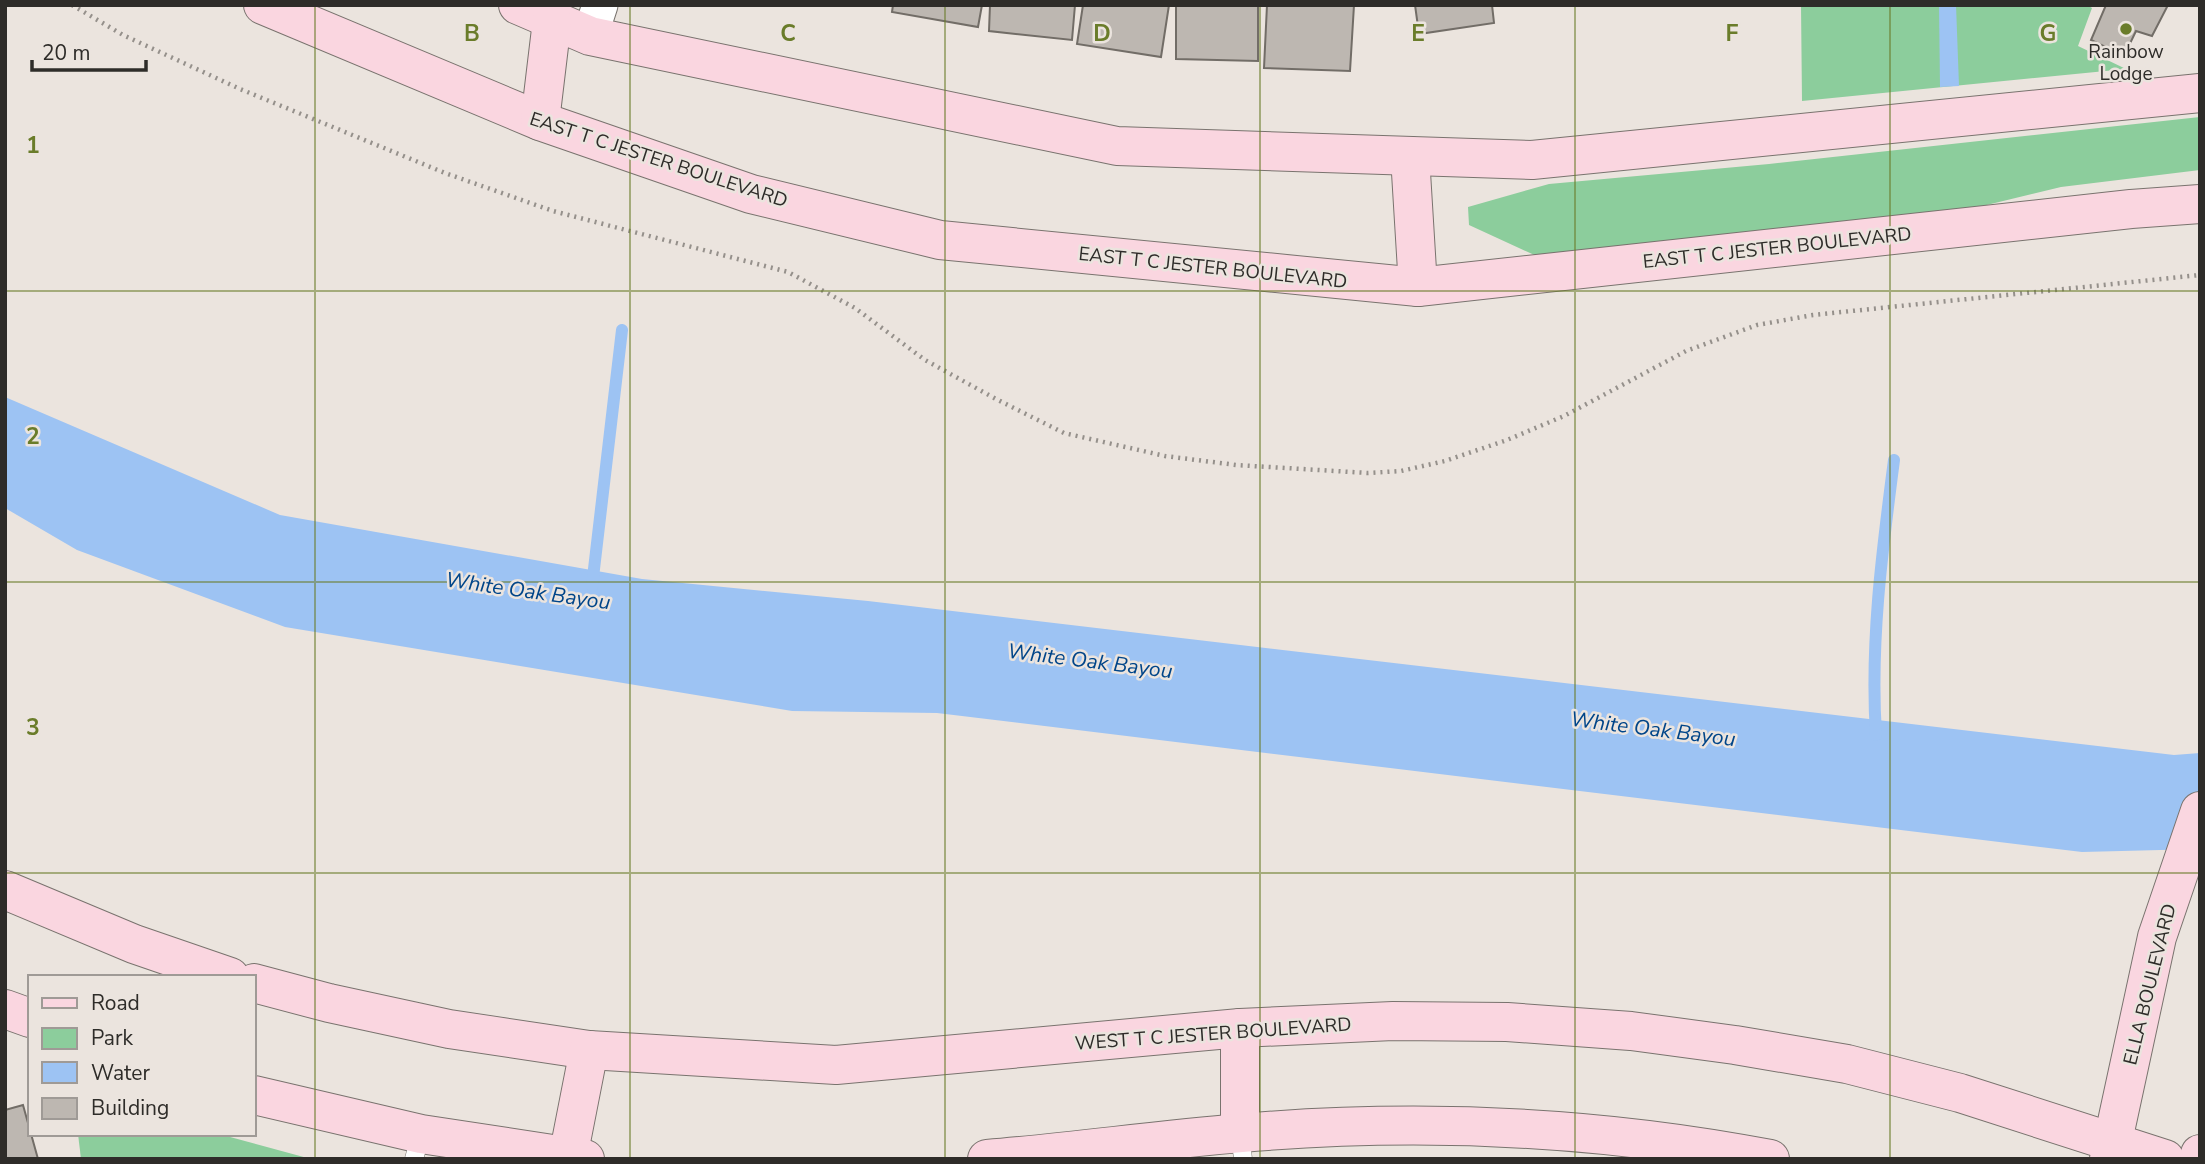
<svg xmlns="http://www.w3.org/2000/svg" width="2205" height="1164" font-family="'Nunito Sans',sans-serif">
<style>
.green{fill:#8ccd9c}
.water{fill:#9dc3f3}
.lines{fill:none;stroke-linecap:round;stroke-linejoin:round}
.stream{stroke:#9dc3f3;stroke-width:12}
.building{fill:#bdb7b1;stroke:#726d67;stroke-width:2}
.lane-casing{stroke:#79736e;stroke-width:19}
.street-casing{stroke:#79736e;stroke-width:37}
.secondary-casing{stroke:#79736e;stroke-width:40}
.path{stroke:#95908b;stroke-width:4.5;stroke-dasharray:2 5;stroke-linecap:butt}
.lane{stroke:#fff;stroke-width:18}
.street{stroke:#fff;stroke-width:35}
.secondary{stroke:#fad6e0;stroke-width:38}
.grid{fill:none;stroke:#6a7c2a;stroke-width:2;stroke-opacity:0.55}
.poi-dot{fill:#6a7c2a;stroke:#ebe4de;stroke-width:2.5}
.labels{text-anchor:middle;stroke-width:5;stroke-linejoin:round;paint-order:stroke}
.poi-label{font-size:19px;fill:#2e2c29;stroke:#ebe4de}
.street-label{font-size:19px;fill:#2e2c29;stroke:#ebe4de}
.water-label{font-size:21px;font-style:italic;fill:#004589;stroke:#ebe4de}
.grid-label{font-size:23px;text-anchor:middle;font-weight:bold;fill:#6a7c2a;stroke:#ebe4de;stroke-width:5;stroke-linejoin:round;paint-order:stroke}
</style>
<rect width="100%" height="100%" fill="#ebe4de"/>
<g class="green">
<path d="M 1801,5 L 2087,5 L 2092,8 L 2078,46 L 2126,69 L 1802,101 Z"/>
<path d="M 2200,117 L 2200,170 L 2061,187 L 1929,219 L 1541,258 L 1469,225 L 1468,207 L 1549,184 L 1769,164 Z"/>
<path d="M 78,1134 L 219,1134 L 311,1159 L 81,1159 Z"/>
</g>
<g class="water">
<path d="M 1939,5 L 1956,5 L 1959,86 L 1940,87 Z"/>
<path d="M 5,397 L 280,515 L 642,579 L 868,601 L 2174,755 L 2200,753 L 2200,849 L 2082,852 L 937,713 L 792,711 L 285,627 L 77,550 L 5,508 Z"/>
</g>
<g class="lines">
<g class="stream">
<path d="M 592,586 L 622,330"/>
<path d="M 1876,735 C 1870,643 1882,552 1894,460"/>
</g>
</g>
<g class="building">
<path d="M 893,5 L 982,5 L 978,27 L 892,12 Z"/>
<path d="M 990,5 L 1075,5 L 1072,40 L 989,31 Z"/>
<path d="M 1083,5 L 1169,5 L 1161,57 L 1077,44 Z"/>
<path d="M 1176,5 L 1258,5 L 1258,61 L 1176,59 Z"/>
<path d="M 1267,5 L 1354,5 L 1350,71 L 1264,68 Z"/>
<path d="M 1415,5 L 1492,5 L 1494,23 L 1419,34 Z"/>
<path d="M 2106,5 L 2168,5 L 2152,36 L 2136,31 L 2124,56 L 2091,40 Z"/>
<path d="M 23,1105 L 38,1159 L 5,1159 L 5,1110 Z"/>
</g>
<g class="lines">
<defs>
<g id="lane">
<path d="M 1240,1133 L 1243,1159"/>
<path d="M 414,1159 L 421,1134"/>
</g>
<path id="street" d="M 590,36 L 600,5"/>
<g id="secondary">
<path d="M 263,5 L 540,121 L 751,194 L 940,240 L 1418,287 L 2131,209 L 2200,204"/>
<path d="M 518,5 L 590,36 L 1117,146 L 1532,160 L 2200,93"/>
<path d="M 540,121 L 552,21"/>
<path d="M 1410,156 L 1418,287"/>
<path d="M 5,890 L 134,944 L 230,977"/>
<path d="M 254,983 L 329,1003 L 449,1029 L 589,1050 L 836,1065 L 1240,1028 L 1393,1021 L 1507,1022 L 1631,1031 L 1735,1045 L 1847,1064 L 1960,1093 L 2165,1159"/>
<path d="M 5,1009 L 30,1018"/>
<path d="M 1240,1028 L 1240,1133"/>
<path d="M 254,1095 L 421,1134 L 585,1159"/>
<path d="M 568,1157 L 589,1050"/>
<path d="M 987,1159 C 1072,1152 1156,1140 1241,1133 C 1417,1118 1597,1126 1770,1159"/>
<path d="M 2109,1159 L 2157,937 L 2200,811"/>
<path d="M 2199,1159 L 2200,1154"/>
</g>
</defs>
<use href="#lane" class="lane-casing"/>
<use href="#street" class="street-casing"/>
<use href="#secondary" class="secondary-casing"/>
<path class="path" d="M 72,5 L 123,35 L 240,89 L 445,173 L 553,211 L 788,272 L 855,308 L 925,360 L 996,399 L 1064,433 L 1165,456 L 1236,465 L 1368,473 L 1401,471 L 1445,461 L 1507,440 L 1564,416 L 1686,351 L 1757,325 L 1813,315 L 2200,275"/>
<use href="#lane" class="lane"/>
<use href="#street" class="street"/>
<use href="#secondary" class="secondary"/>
</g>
<path class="grid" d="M 315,5 L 315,1159M 630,5 L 630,1159M 945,5 L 945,1159M 1260,5 L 1260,1159M 1575,5 L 1575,1159M 1890,5 L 1890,1159M 5,291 L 2200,291M 5,582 L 2200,582M 5,873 L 2200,873"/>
<circle class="poi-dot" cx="2126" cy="29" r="7"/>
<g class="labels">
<g class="poi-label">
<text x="2126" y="58">Rainbow<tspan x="2126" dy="22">Lodge</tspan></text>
</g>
<g class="street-label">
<text transform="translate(659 159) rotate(18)" y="7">EAST T C JESTER BOULEVARD</text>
<text transform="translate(1777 247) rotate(-6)" y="7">EAST T C JESTER BOULEVARD</text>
<text transform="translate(1213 267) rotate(6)" y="7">EAST T C JESTER BOULEVARD</text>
<text transform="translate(2149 984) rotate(-76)" y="7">ELLA BOULEVARD</text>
<text transform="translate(1213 1033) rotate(-4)" y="7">WEST T C JESTER BOULEVARD</text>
</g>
<g class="water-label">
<text transform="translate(528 591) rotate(8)" y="7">White Oak Bayou</text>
<text transform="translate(1090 661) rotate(7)" y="7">White Oak Bayou</text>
<text transform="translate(1653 729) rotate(7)" y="7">White Oak Bayou</text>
</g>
</g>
<g class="grid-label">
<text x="472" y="41">B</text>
<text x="788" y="41">C</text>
<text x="1102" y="41">D</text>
<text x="1418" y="41">E</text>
<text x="1732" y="41">F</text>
<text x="2048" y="41">G</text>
<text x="33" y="153">1</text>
<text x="33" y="444">2</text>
<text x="33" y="735">3</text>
</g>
<rect width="2205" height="1164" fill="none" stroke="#2e2c29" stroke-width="14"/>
<rect x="28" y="975" width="228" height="161" fill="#ebe4de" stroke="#9f9a96" stroke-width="2"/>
<rect x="42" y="998" width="35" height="10" fill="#fad6e0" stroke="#9f9a96" stroke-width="2"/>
<text x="91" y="1010" font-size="21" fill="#2e2c29">Road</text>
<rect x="42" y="1028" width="35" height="21" fill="#8ccd9c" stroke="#9f9a96" stroke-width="2"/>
<text x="91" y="1045" font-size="21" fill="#2e2c29">Park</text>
<rect x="42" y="1062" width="35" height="21" fill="#9dc3f3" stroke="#9f9a96" stroke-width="2"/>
<text x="91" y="1080" font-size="21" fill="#2e2c29">Water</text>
<rect x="42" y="1098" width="35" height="21" fill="#bdb7b1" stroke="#9f9a96" stroke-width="2"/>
<text x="91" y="1115" font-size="21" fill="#2e2c29">Building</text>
<path d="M32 60v10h114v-10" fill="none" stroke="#2e2c29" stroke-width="3.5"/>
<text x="42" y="60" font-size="21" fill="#2e2c29" stroke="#ebe4de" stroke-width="5" paint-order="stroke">20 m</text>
</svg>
